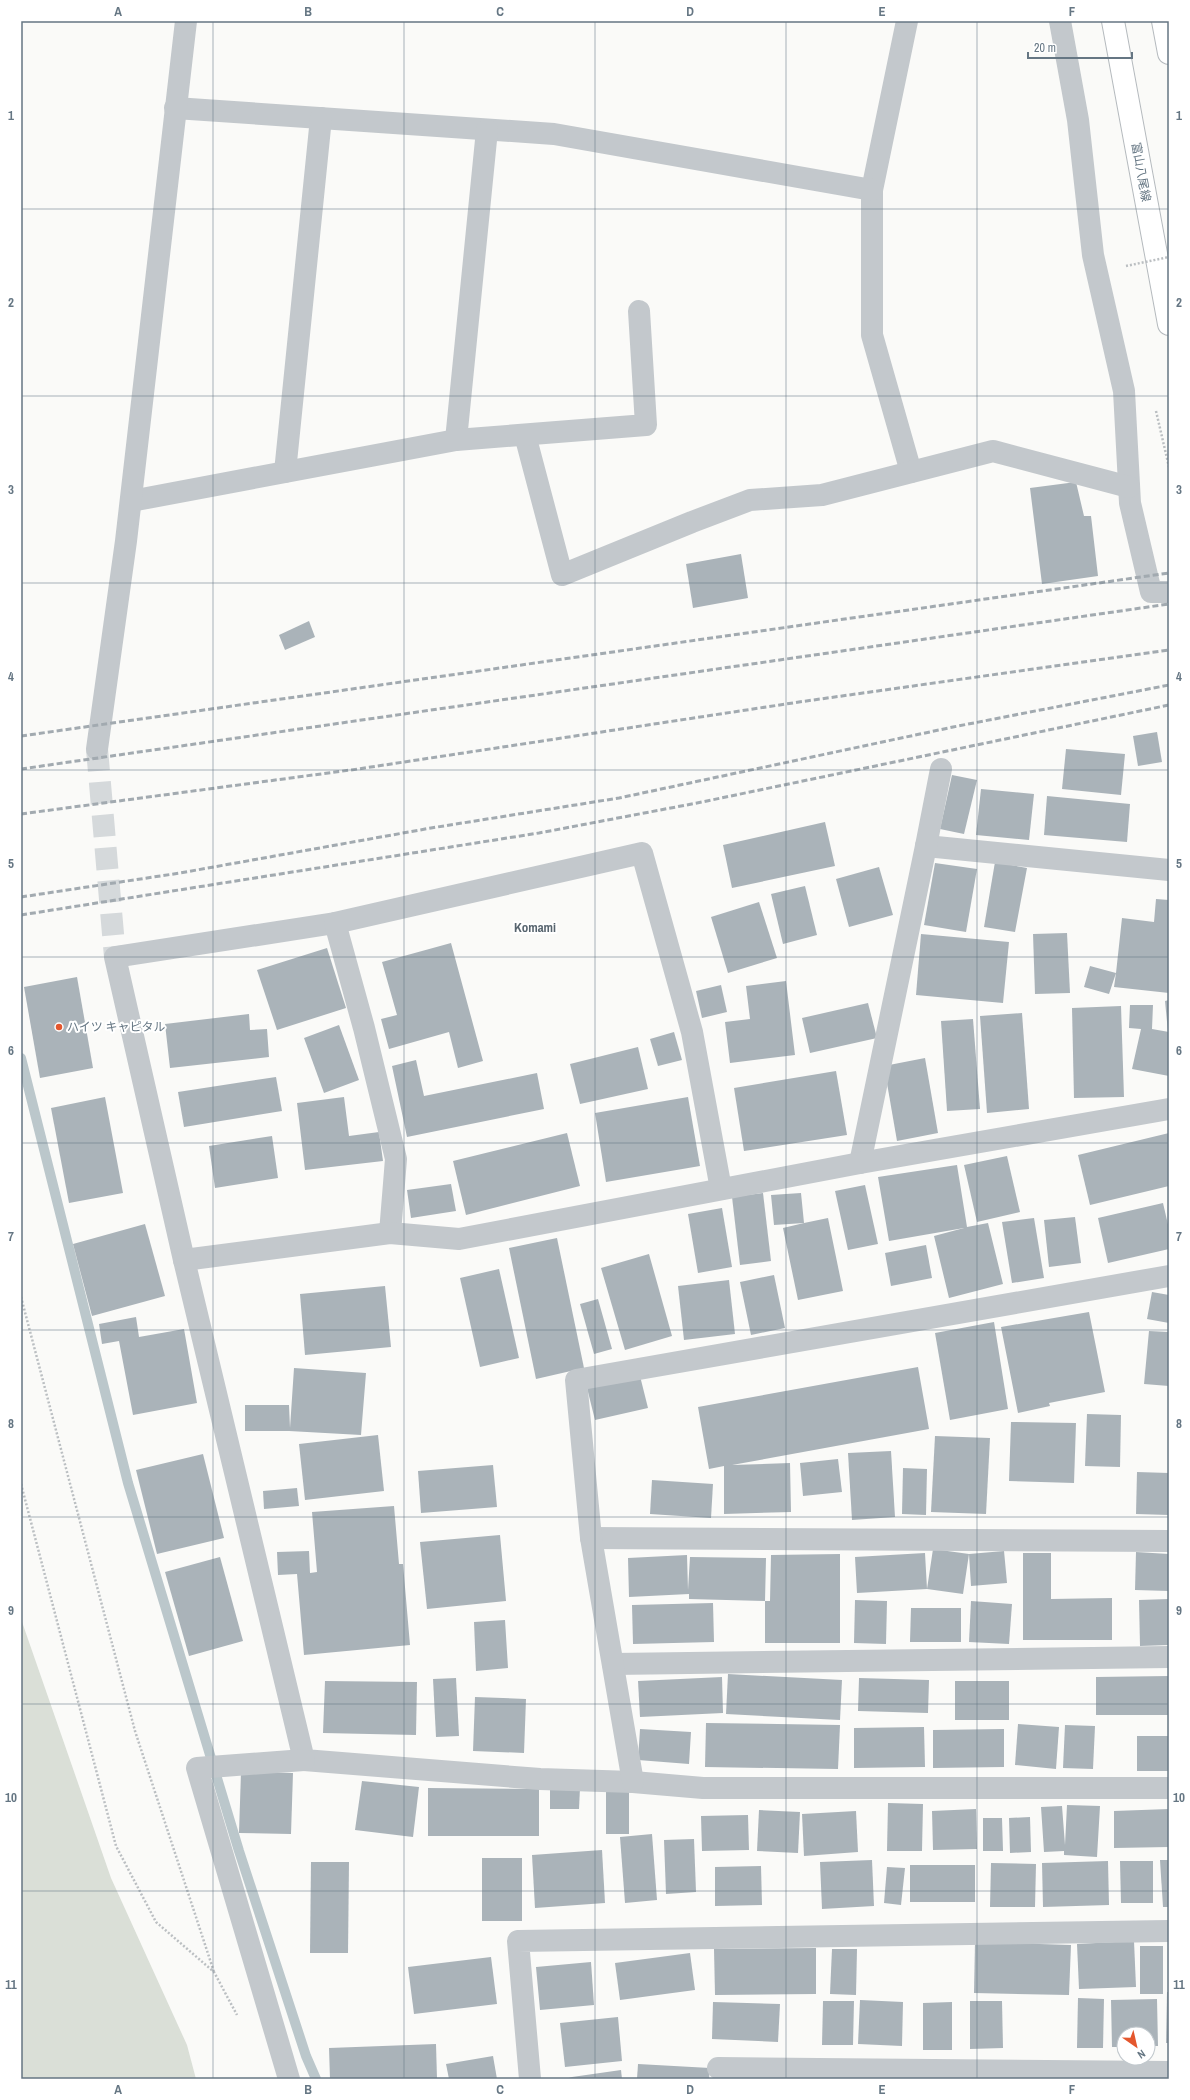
<svg xmlns="http://www.w3.org/2000/svg" width="1190" height="2100" font-family="'Archivo Narrow','Noto Sans JP',sans-serif">
<style>
.green{fill:#dadfd7}
.lines{fill:none;stroke-linecap:round;stroke-linejoin:round}
.stream{stroke:#bbc7cb;stroke-width:10}
.building{fill:#aab3b9}
.minor-tunnel{stroke:#d5d9db;stroke-width:22;stroke-dasharray:22 11;stroke-linecap:butt}
.primary-casing{stroke:#b5babe;stroke-width:24}
.path{stroke:#bbbfc2;stroke-width:2.5;stroke-dasharray:2 2;stroke-linecap:butt}
.minor{stroke:#c3c8cc;stroke-width:22}
.primary{stroke:#fff;stroke-width:22}
.rail{stroke:#a2aab0;stroke-width:3;stroke-dasharray:6 3;stroke-linecap:butt}
.path-bridge{stroke:#bbbfc2;stroke-width:2.5;stroke-dasharray:2 2;stroke-linecap:butt}
.grid{fill:none;stroke:#657683;stroke-width:1;stroke-opacity:0.55}
.poi-dot{fill:#e4572e;stroke:#fff;stroke-width:1.5}
.labels{text-anchor:middle;stroke-width:4;stroke-linejoin:round;paint-order:stroke}
.street-label{font-size:12px;fill:#657683;stroke:#fff}
.poi-label{font-size:12px;fill:#657683;stroke:#fff;text-anchor:start}
.neighbourhood-label{font-size:13px;font-weight:bold;fill:#57646e;stroke:#fff}
.neatline{fill:none;stroke:#657683;stroke-width:1.5}
.grid-label{font-size:13px;text-anchor:middle;font-weight:bold;fill:#657683}
</style>
<rect width="100%" height="100%" fill="#fafaf8"/>
<path class="green" d="M 21,1619 L 111,1878 L 187,2045 L 196,2079 L 21,2079 Z"/>
<g class="lines">
<path class="stream" d="M 21,1058 L 128,1483 L 239,1851 L 306,2056 L 316,2079"/>
</g>
<g class="building">
<path d="M 1076,482 L 1084,516 L 1091,516 L 1098,576 L 1042,584 L 1030,488 Z"/>
<path d="M 741,554 L 748,598 L 693,608 L 686,564 Z"/>
<path d="M 309,621 L 315,637 L 285,650 L 279,635 Z"/>
<path d="M 1157,732 L 1162,762 L 1138,766 L 1133,736 Z"/>
<path d="M 1066,749 L 1125,754 L 1121,795 L 1062,789 Z"/>
<path d="M 952,775 L 977,780 L 964,834 L 940,829 Z"/>
<path d="M 981,789 L 1034,794 L 1029,840 L 976,835 Z"/>
<path d="M 1047,796 L 1130,804 L 1127,842 L 1044,835 Z"/>
<path d="M 825,822 L 835,866 L 732,888 L 723,845 Z"/>
<path d="M 995,862 L 1027,868 L 1015,932 L 984,927 Z"/>
<path d="M 935,863 L 977,869 L 966,932 L 924,925 Z"/>
<path d="M 879,867 L 893,915 L 849,927 L 836,879 Z"/>
<path d="M 805,886 L 817,935 L 783,944 L 771,894 Z"/>
<path d="M 1156,899 L 1169,900 L 1169,993 L 1114,987 L 1116,973 L 1109,994 L 1084,987 L 1090,966 L 1116,973 L 1122,918 L 1154,922 Z"/>
<path d="M 759,902 L 777,958 L 728,973 L 711,917 Z"/>
<path d="M 1067,933 L 1070,993 L 1035,994 L 1033,934 Z"/>
<path d="M 921,934 L 1009,942 L 1003,1003 L 916,995 Z"/>
<path d="M 451,943 L 483,1061 L 458,1068 L 449,1032 L 389,1049 L 381,1019 L 397,1015 L 382,962 Z"/>
<path d="M 327,948 L 346,1008 L 277,1030 L 257,970 Z"/>
<path d="M 77,977 L 93,1068 L 40,1078 L 24,987 Z"/>
<path d="M 786,981 L 795,1055 L 730,1063 L 725,1022 L 750,1019 L 746,986 Z"/>
<path d="M 721,985 L 727,1012 L 702,1018 L 696,991 Z"/>
<path d="M 1169,1000 L 1169,1032 L 1168,1032 L 1165,1001 Z"/>
<path d="M 868,1003 L 877,1038 L 810,1053 L 802,1018 Z"/>
<path d="M 1130,1005 L 1153,1005 L 1152,1029 L 1169,1032 L 1169,1076 L 1132,1069 L 1141,1029 L 1129,1028 Z"/>
<path d="M 1121,1006 L 1124,1097 L 1074,1098 L 1072,1008 Z"/>
<path d="M 1022,1013 L 1029,1109 L 987,1113 L 980,1016 Z"/>
<path d="M 249,1014 L 250,1030 L 267,1029 L 269,1057 L 170,1068 L 165,1024 Z"/>
<path d="M 973,1019 L 980,1109 L 947,1111 L 941,1021 Z"/>
<path d="M 339,1025 L 359,1080 L 324,1093 L 304,1038 Z"/>
<path d="M 674,1032 L 682,1060 L 658,1066 L 650,1039 Z"/>
<path d="M 638,1047 L 648,1089 L 580,1104 L 570,1064 Z"/>
<path d="M 925,1058 L 938,1133 L 897,1141 L 884,1066 Z"/>
<path d="M 416,1060 L 424,1096 L 537,1073 L 544,1109 L 407,1137 L 392,1066 Z"/>
<path d="M 836,1071 L 847,1135 L 744,1151 L 734,1088 Z"/>
<path d="M 276,1077 L 282,1111 L 184,1127 L 178,1092 Z"/>
<path d="M 105,1097 L 123,1193 L 69,1203 L 51,1108 Z"/>
<path d="M 344,1097 L 349,1136 L 379,1132 L 383,1161 L 305,1170 L 297,1103 Z"/>
<path d="M 688,1097 L 700,1166 L 606,1182 L 595,1113 Z"/>
<path d="M 567,1133 L 580,1186 L 466,1215 L 453,1161 Z"/>
<path d="M 1169,1133 L 1169,1186 L 1090,1205 L 1078,1155 Z"/>
<path d="M 272,1136 L 278,1178 L 215,1188 L 209,1146 Z"/>
<path d="M 1007,1156 L 1020,1212 L 977,1222 L 964,1165 Z"/>
<path d="M 957,1165 L 967,1227 L 988,1223 L 1003,1284 L 949,1298 L 934,1236 L 964,1228 L 889,1241 L 878,1177 Z"/>
<path d="M 451,1184 L 456,1211 L 411,1218 L 407,1190 Z"/>
<path d="M 865,1185 L 878,1244 L 848,1250 L 835,1191 Z"/>
<path d="M 763,1193 L 771,1261 L 740,1265 L 732,1197 Z"/>
<path d="M 801,1193 L 804,1223 L 828,1218 L 843,1291 L 798,1300 L 783,1228 L 804,1223 L 774,1225 L 771,1195 Z"/>
<path d="M 1163,1203 L 1169,1229 L 1169,1249 L 1108,1263 L 1098,1218 Z"/>
<path d="M 722,1208 L 732,1267 L 698,1273 L 688,1214 Z"/>
<path d="M 1075,1217 L 1081,1263 L 1049,1267 L 1044,1220 Z"/>
<path d="M 1034,1218 L 1044,1278 L 1012,1283 L 1002,1222 Z"/>
<path d="M 145,1224 L 165,1296 L 92,1316 L 73,1244 Z"/>
<path d="M 557,1238 L 584,1368 L 536,1379 L 509,1248 Z"/>
<path d="M 926,1245 L 932,1278 L 891,1286 L 885,1253 Z"/>
<path d="M 649,1254 L 672,1336 L 625,1350 L 601,1268 Z"/>
<path d="M 499,1269 L 519,1358 L 480,1367 L 460,1278 Z"/>
<path d="M 774,1275 L 785,1328 L 751,1335 L 740,1282 Z"/>
<path d="M 729,1280 L 735,1334 L 684,1340 L 678,1286 Z"/>
<path d="M 385,1286 L 391,1347 L 305,1355 L 300,1294 Z"/>
<path d="M 1152,1292 L 1169,1295 L 1169,1323 L 1147,1319 Z"/>
<path d="M 598,1299 L 612,1349 L 594,1354 L 580,1304 Z"/>
<path d="M 1089,1312 L 1105,1392 L 1049,1403 L 1050,1406 L 1018,1413 L 1001,1327 Z"/>
<path d="M 136,1317 L 139,1337 L 184,1329 L 197,1403 L 133,1415 L 119,1341 L 102,1344 L 99,1324 Z"/>
<path d="M 994,1322 L 1008,1409 L 950,1420 L 935,1333 Z"/>
<path d="M 1149,1331 L 1169,1332 L 1169,1386 L 1144,1384 Z"/>
<path d="M 918,1367 L 929,1429 L 732,1465 L 790,1463 L 791,1512 L 724,1514 L 724,1466 L 709,1469 L 698,1407 Z"/>
<path d="M 294,1368 L 366,1373 L 361,1435 L 289,1431 L 245,1431 L 245,1405 L 289,1405 L 290,1428 Z"/>
<path d="M 640,1376 L 648,1408 L 595,1420 L 587,1388 Z"/>
<path d="M 1087,1414 L 1121,1415 L 1120,1467 L 1085,1466 Z"/>
<path d="M 1011,1422 L 1076,1423 L 1074,1483 L 1009,1481 Z"/>
<path d="M 378,1435 L 384,1491 L 305,1500 L 299,1444 Z"/>
<path d="M 935,1436 L 990,1438 L 986,1514 L 931,1512 Z"/>
<path d="M 891,1451 L 895,1517 L 852,1520 L 848,1453 Z"/>
<path d="M 203,1454 L 224,1538 L 157,1554 L 136,1470 Z"/>
<path d="M 838,1459 L 842,1492 L 803,1496 L 800,1463 Z"/>
<path d="M 493,1465 L 497,1507 L 421,1513 L 418,1471 Z"/>
<path d="M 903,1468 L 927,1469 L 926,1515 L 902,1514 Z"/>
<path d="M 1137,1472 L 1169,1473 L 1169,1515 L 1136,1514 Z"/>
<path d="M 652,1480 L 713,1484 L 711,1518 L 650,1514 Z"/>
<path d="M 297,1488 L 299,1506 L 264,1509 L 263,1491 Z"/>
<path d="M 394,1506 L 399,1564 L 403,1564 L 410,1645 L 304,1655 L 297,1574 L 278,1575 L 277,1552 L 309,1551 L 310,1573 L 317,1572 L 312,1512 Z"/>
<path d="M 500,1535 L 506,1601 L 427,1609 L 420,1542 Z"/>
<path d="M 933,1549 L 969,1554 L 963,1594 L 927,1589 L 857,1593 L 855,1557 L 925,1553 L 927,1589 Z"/>
<path d="M 1004,1551 L 1007,1583 L 971,1586 L 969,1554 Z"/>
<path d="M 1136,1552 L 1169,1554 L 1169,1591 L 1135,1590 Z"/>
<path d="M 1023,1553 L 1051,1553 L 1051,1599 L 1112,1598 L 1112,1640 L 1023,1640 Z"/>
<path d="M 840,1554 L 840,1643 L 765,1643 L 765,1601 L 689,1599 L 689,1594 L 629,1597 L 628,1558 L 687,1555 L 688,1590 L 690,1557 L 766,1558 L 765,1601 L 770,1601 L 771,1555 Z"/>
<path d="M 220,1557 L 243,1641 L 189,1656 L 165,1572 Z"/>
<path d="M 1169,1599 L 1169,1645 L 1140,1646 L 1139,1600 Z"/>
<path d="M 855,1600 L 887,1601 L 886,1644 L 854,1643 Z"/>
<path d="M 971,1601 L 1012,1604 L 1009,1644 L 969,1642 Z"/>
<path d="M 713,1603 L 714,1642 L 633,1644 L 632,1605 Z"/>
<path d="M 911,1608 L 961,1608 L 961,1642 L 910,1642 Z"/>
<path d="M 505,1620 L 508,1668 L 476,1671 L 474,1622 Z"/>
<path d="M 728,1674 L 842,1680 L 840,1720 L 726,1714 Z"/>
<path d="M 1169,1676 L 1169,1715 L 1096,1715 L 1096,1677 Z"/>
<path d="M 722,1677 L 723,1713 L 640,1717 L 638,1681 Z"/>
<path d="M 456,1678 L 459,1736 L 436,1737 L 433,1679 Z"/>
<path d="M 859,1678 L 929,1680 L 928,1713 L 858,1711 Z"/>
<path d="M 325,1681 L 417,1682 L 416,1735 L 323,1733 Z"/>
<rect x="955" y="1681" width="54" height="39"/>
<path d="M 475,1697 L 526,1699 L 524,1753 L 473,1751 Z"/>
<path d="M 706,1723 L 840,1725 L 838,1769 L 705,1767 Z"/>
<path d="M 1018,1724 L 1059,1727 L 1056,1769 L 1015,1765 Z"/>
<path d="M 1065,1725 L 1095,1726 L 1093,1769 L 1063,1768 Z"/>
<path d="M 924,1727 L 925,1767 L 854,1768 L 854,1728 Z"/>
<path d="M 640,1729 L 691,1732 L 689,1764 L 638,1760 Z"/>
<path d="M 1004,1729 L 1004,1767 L 933,1768 L 933,1730 Z"/>
<rect x="1137" y="1736" width="32" height="35"/>
<path d="M 241,1772 L 293,1773 L 291,1834 L 239,1833 Z"/>
<path d="M 362,1781 L 419,1787 L 413,1837 L 355,1830 Z"/>
<path d="M 428,1788 L 539,1789 L 539,1836 L 428,1836 Z"/>
<path d="M 550,1788 L 580,1788 L 579,1809 L 550,1809 Z"/>
<rect x="606" y="1790" width="23" height="44"/>
<path d="M 888,1803 L 923,1804 L 922,1851 L 887,1851 Z"/>
<path d="M 1067,1805 L 1100,1806 L 1097,1857 L 1064,1855 L 1064,1851 L 1044,1852 L 1041,1807 L 1062,1806 L 1065,1845 Z"/>
<path d="M 976,1809 L 977,1849 L 933,1850 L 932,1811 Z"/>
<path d="M 1169,1809 L 1169,1847 L 1114,1848 L 1114,1811 Z"/>
<path d="M 759,1810 L 800,1812 L 798,1853 L 757,1851 Z"/>
<path d="M 856,1811 L 858,1852 L 804,1856 L 802,1814 Z"/>
<path d="M 748,1815 L 749,1850 L 702,1851 L 701,1816 Z"/>
<path d="M 1030,1817 L 1031,1852 L 1010,1853 L 1009,1818 Z"/>
<path d="M 983,1818 L 1002,1818 L 1003,1851 L 983,1851 Z"/>
<path d="M 652,1834 L 657,1900 L 625,1903 L 620,1837 Z"/>
<path d="M 694,1839 L 696,1892 L 666,1894 L 664,1840 Z"/>
<path d="M 602,1850 L 605,1903 L 535,1908 L 532,1855 Z"/>
<rect x="482" y="1858" width="40" height="63"/>
<path d="M 872,1860 L 874,1906 L 822,1909 L 820,1862 Z"/>
<path d="M 1160,1860 L 1169,1860 L 1169,1907 L 1163,1907 Z"/>
<path d="M 1108,1861 L 1109,1905 L 1043,1907 L 1042,1863 Z"/>
<path d="M 1120,1861 L 1153,1861 L 1153,1903 L 1121,1903 Z"/>
<path d="M 311,1862 L 349,1862 L 348,1953 L 310,1953 Z"/>
<path d="M 991,1863 L 1036,1864 L 1035,1907 L 990,1907 Z"/>
<rect x="910" y="1865" width="65" height="37"/>
<path d="M 761,1866 L 762,1905 L 715,1906 L 715,1867 Z"/>
<path d="M 887,1867 L 905,1868 L 901,1905 L 884,1903 Z"/>
<path d="M 1134,1941 L 1136,1987 L 1079,1989 L 1077,1944 Z"/>
<path d="M 975,1942 L 1071,1945 L 1069,1995 L 974,1993 Z"/>
<rect x="1140" y="1946" width="23" height="48"/>
<path d="M 816,1948 L 816,1994 L 715,1995 L 714,1949 Z"/>
<path d="M 832,1949 L 857,1949 L 856,1995 L 830,1994 Z"/>
<path d="M 690,1953 L 695,1990 L 620,2000 L 615,1963 Z"/>
<path d="M 491,1957 L 497,2004 L 414,2014 L 408,1967 Z"/>
<path d="M 591,1962 L 594,2005 L 540,2010 L 536,1967 Z"/>
<path d="M 1167,1992 L 1169,1992 L 1169,2043 L 1166,2043 Z"/>
<path d="M 1078,1998 L 1104,1999 L 1103,2048 L 1077,2048 Z"/>
<path d="M 1157,1999 L 1158,2046 L 1148,2046 L 1148,2034 L 1124,2034 L 1124,2047 L 1112,2047 L 1111,2000 Z"/>
<path d="M 860,2000 L 903,2002 L 902,2046 L 858,2044 Z"/>
<path d="M 823,2001 L 854,2001 L 853,2045 L 822,2045 Z"/>
<path d="M 970,2001 L 1002,2001 L 1003,2048 L 970,2049 Z"/>
<path d="M 713,2002 L 780,2004 L 778,2042 L 712,2039 Z"/>
<path d="M 952,2002 L 952,2050 L 923,2050 L 923,2003 Z"/>
<path d="M 618,2017 L 622,2061 L 565,2067 L 560,2023 Z"/>
<path d="M 436,2044 L 437,2079 L 330,2079 L 329,2048 Z"/>
<path d="M 493,2056 L 497,2079 L 449,2079 L 446,2064 Z"/>
<path d="M 638,2064 L 710,2068 L 709,2079 L 637,2079 Z"/>
<path d="M 621,2070 L 622,2079 L 565,2079 L 572,2077 Z"/>
</g>
<g class="lines">
<path class="minor-tunnel" d="M 97,749 L 115,957"/>
<defs>
<g id="primary">
<path d="M 1113,21 L 1169,324"/>
<path d="M 1163,21 L 1169,53"/>
</g>
</defs>
<use href="#primary" class="primary-casing"/>
<g class="path">
<path d="M 1156,411 L 1169,467"/>
<path d="M 21,1297 L 135,1731 L 214,1972"/>
<path d="M 21,1484 L 116,1846 L 156,1922 L 214,1972 L 237,2015"/>
</g>
<g class="minor">
<path d="M 907,21 L 872,190 L 872,335 L 911,472"/>
<path d="M 1060,21 L 1078,120 L 1093,255 L 1124,391 L 1130,503 L 1151,592 L 1169,592"/>
<path d="M 175,108 L 554,134 L 872,190"/>
<path d="M 525,435 L 562,575 L 692,522 L 750,500 L 822,495 L 993,451 L 1129,487"/>
<path d="M 456,440 L 487,130"/>
<path d="M 285,472 L 321,118"/>
<path d="M 131,501 L 456,440 L 646,425 L 639,311"/>
<path d="M 97,749 L 126,541 L 186,21"/>
<path d="M 926,846 L 1169,870"/>
<path d="M 335,923 L 115,957 L 184,1260 L 304,1760 L 540,1779 L 633,1782 L 703,1788 L 1169,1788"/>
<path d="M 860,1163 L 926,846 L 941,769"/>
<path d="M 390,1233 L 396,1159 L 364,1028 L 335,923 L 642,853 L 692,1032 L 721,1189"/>
<path d="M 184,1260 L 390,1233 L 459,1239 L 860,1163 L 1169,1109"/>
<path d="M 591,1538 L 1169,1541"/>
<path d="M 613,1664 L 1169,1657"/>
<path d="M 633,1782 L 591,1538 L 576,1380 L 1169,1276"/>
<path d="M 718,2068 L 1169,2072"/>
<path d="M 289,2079 L 197,1768 L 304,1760"/>
<path d="M 530,2079 L 518,1941 L 1169,1931"/>
</g>
<use href="#primary" class="primary"/>
<g class="rail">
<path d="M 21,736 L 1169,573"/>
<path d="M 21,769 L 1169,604"/>
<path d="M 21,814 L 358,769 L 799,702 L 1169,650"/>
<path d="M 21,897 L 180,873 L 431,828 L 619,798 L 953,727 L 1169,685"/>
<path d="M 21,915 L 539,833 L 697,803 L 1169,705"/>
</g>
<path class="path-bridge" d="M 1126,266 L 1169,257"/>
</g>
<path class="grid" d="M 213,21 L 213,2079M 404,21 L 404,2079M 595,21 L 595,2079M 786,21 L 786,2079M 977,21 L 977,2079M 21,209 L 1169,209M 21,396 L 1169,396M 21,583 L 1169,583M 21,770 L 1169,770M 21,957 L 1169,957M 21,1143 L 1169,1143M 21,1330 L 1169,1330M 21,1517 L 1169,1517M 21,1704 L 1169,1704M 21,1891 L 1169,1891"/>
<circle class="poi-dot" cx="59" cy="1027" r="4"/>
<g class="labels">
<g class="street-label">
<text transform="translate(1141 172) rotate(80)" y="4">富山八尾線</text>
</g>
<g class="poi-label">
<text x="67" y="1031">ハイツ キャピタル</text>
</g>
<g class="neighbourhood-label">
<text x="535" y="932">Komami</text>
</g>
</g>
<rect width="1190" height="2100" fill="none" stroke="#ffffff" stroke-width="44"/>
<g transform="translate(1136 2046) rotate(146)"><circle r="19" fill="#ffffff" stroke="#c1c8cd"/>
<path d="M0-3L7 15L0 10L-7 15Z" fill="#e4572e"/>
<text y="-6" font-size="11" font-weight="bold" text-anchor="middle" fill="#657683">N</text>
</g>
<path d="M1028 52v6h104v-6" fill="none" stroke="#657683" stroke-width="2"/>
<text x="1034" y="52" font-size="12" fill="#657683" stroke="#ffffff" stroke-width="3" paint-order="stroke">20 m</text>
<rect x="22" y="22" width="1146" height="2056" class="neatline"/>
<g class="grid-label">
<text x="118" y="16">A</text>
<text x="308" y="16">B</text>
<text x="500" y="16">C</text>
<text x="690" y="16">D</text>
<text x="882" y="16">E</text>
<text x="1072" y="16">F</text>
<text x="11" y="120">1</text>
<text x="1179" y="120">1</text>
<text x="11" y="307">2</text>
<text x="1179" y="307">2</text>
<text x="11" y="494">3</text>
<text x="1179" y="494">3</text>
<text x="11" y="681">4</text>
<text x="1179" y="681">4</text>
<text x="11" y="868">5</text>
<text x="1179" y="868">5</text>
<text x="11" y="1055">6</text>
<text x="1179" y="1055">6</text>
<text x="11" y="1241">7</text>
<text x="1179" y="1241">7</text>
<text x="11" y="1428">8</text>
<text x="1179" y="1428">8</text>
<text x="11" y="1615">9</text>
<text x="1179" y="1615">9</text>
<text x="11" y="1802">10</text>
<text x="1179" y="1802">10</text>
<text x="11" y="1989">11</text>
<text x="1179" y="1989">11</text>
<text x="118" y="2094">A</text>
<text x="308" y="2094">B</text>
<text x="500" y="2094">C</text>
<text x="690" y="2094">D</text>
<text x="882" y="2094">E</text>
<text x="1072" y="2094">F</text>
</g>
</svg>
